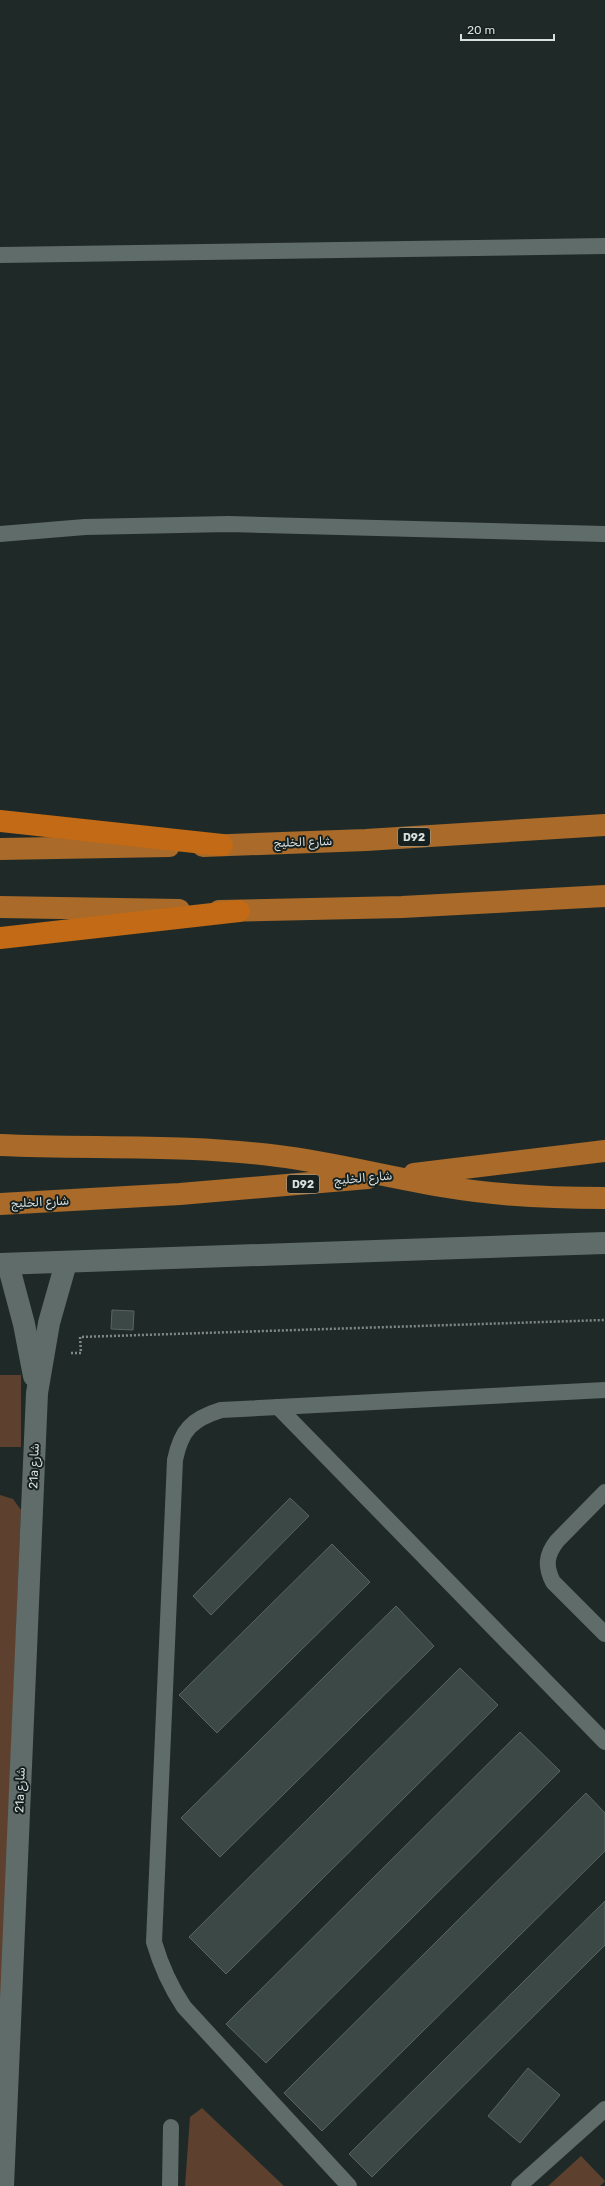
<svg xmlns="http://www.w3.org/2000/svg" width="605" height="2186" font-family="Rubik,'Noto Sans Arabic',sans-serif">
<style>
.green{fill:#5d402e}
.building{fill:#3c4846;stroke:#586563}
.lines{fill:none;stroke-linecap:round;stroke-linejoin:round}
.path{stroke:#808987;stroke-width:2.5;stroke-dasharray:2 2;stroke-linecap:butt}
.service{stroke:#606c6a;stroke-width:16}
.minor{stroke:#606c6a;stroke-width:22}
.primary{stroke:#a96a2a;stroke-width:22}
.trunk{stroke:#c26a15;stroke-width:22}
.labels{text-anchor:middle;stroke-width:4;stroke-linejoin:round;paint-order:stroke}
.shield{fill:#15201f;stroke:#9ea6a5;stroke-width:1}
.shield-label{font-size:11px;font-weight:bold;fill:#d8dfde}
.street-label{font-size:12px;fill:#d8dfde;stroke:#15201f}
</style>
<rect width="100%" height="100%" fill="#1f2a28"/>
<g class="green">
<rect x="0" y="1375" width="21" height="72"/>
<path d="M 0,1495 L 13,1499 L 21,1510 L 0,2024 Z"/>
<path d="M 202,2108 L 284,2186 L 185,2186 L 190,2117 Z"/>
<path d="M 581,2156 L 605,2181 L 600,2186 L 548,2186 Z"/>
</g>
<g class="building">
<path d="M 112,1310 L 134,1311 L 133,1330 L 111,1329 Z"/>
<path d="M 290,1498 L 309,1516 L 211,1615 L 193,1596 Z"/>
<path d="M 332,1544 L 370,1582 L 217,1733 L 179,1695 Z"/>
<path d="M 396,1606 L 434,1646 L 220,1857 L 181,1818 Z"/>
<path d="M 460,1668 L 498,1705 L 226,1974 L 189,1937 Z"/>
<path d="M 520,1732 L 560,1771 L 266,2063 L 226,2024 Z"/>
<path d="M 586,1793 L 605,1813 L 605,1851 L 322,2131 L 284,2093 Z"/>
<path d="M 605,1901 L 605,1945 L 372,2177 L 349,2154 Z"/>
<path d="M 528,2068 L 560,2095 L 520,2143 L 488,2116 Z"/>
</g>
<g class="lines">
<path class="path" d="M 71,1353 L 81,1353 L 80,1337 L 605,1320"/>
<g class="service">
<path d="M 0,255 L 605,246"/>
<path d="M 0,534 L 85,527 L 228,524 L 605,534"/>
<path d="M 278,1407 L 605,1742"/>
<path d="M 605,1492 L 557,1541 C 546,1555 545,1566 553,1582 L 605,1634"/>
<path d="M 170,2186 L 171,2127"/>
<path d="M 349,2186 L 184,2007 C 170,1986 161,1966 154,1942 L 175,1460 C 181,1430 192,1419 221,1410 L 605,1390"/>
<path d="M 519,2186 L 605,2109"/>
</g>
<g class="minor">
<path d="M 0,1264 L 605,1243"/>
<path d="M 8,1264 L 24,1324 L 34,1376"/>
<path d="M 3,2186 L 37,1393 L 49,1323 L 66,1263"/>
</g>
<g class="primary">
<path d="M 203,846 L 366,840 L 605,825"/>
<path d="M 0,849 L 169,846"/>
<path d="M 0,907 L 179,910"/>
<path d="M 219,911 L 402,907 L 605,896"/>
<path d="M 0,1145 C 93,1149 186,1144 278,1156 C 335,1163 390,1178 447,1187 C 499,1196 552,1198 605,1198"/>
<path d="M 414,1174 L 605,1151"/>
<path d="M 0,1204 L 180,1194 L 368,1178"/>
</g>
<g class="trunk">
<path d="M 0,821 L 222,845"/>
<path d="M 0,938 L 239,911"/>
</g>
</g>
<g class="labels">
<g class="shield">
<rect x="398" y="828" width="32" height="18" rx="3"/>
<rect x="287" y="1175" width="32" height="18" rx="3"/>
</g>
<g class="shield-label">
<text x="414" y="841">D92</text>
<text x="303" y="1188">D92</text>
</g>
<g class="street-label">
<text transform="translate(303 842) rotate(-2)" y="4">شارع الخليج</text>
<text transform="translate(363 1178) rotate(-5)" y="4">شارع الخليج</text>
<text transform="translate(40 1202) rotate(-3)" y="4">شارع الخليج</text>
<text transform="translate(34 1466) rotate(-88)" y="4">21a شارع</text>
<text transform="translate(20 1790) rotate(-88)" y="4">21a شارع</text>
</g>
</g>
<path d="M461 34v6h93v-6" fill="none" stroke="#d8dfde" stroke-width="2"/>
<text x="467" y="34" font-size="12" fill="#d8dfde" stroke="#15201f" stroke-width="3" paint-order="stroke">20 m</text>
</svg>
